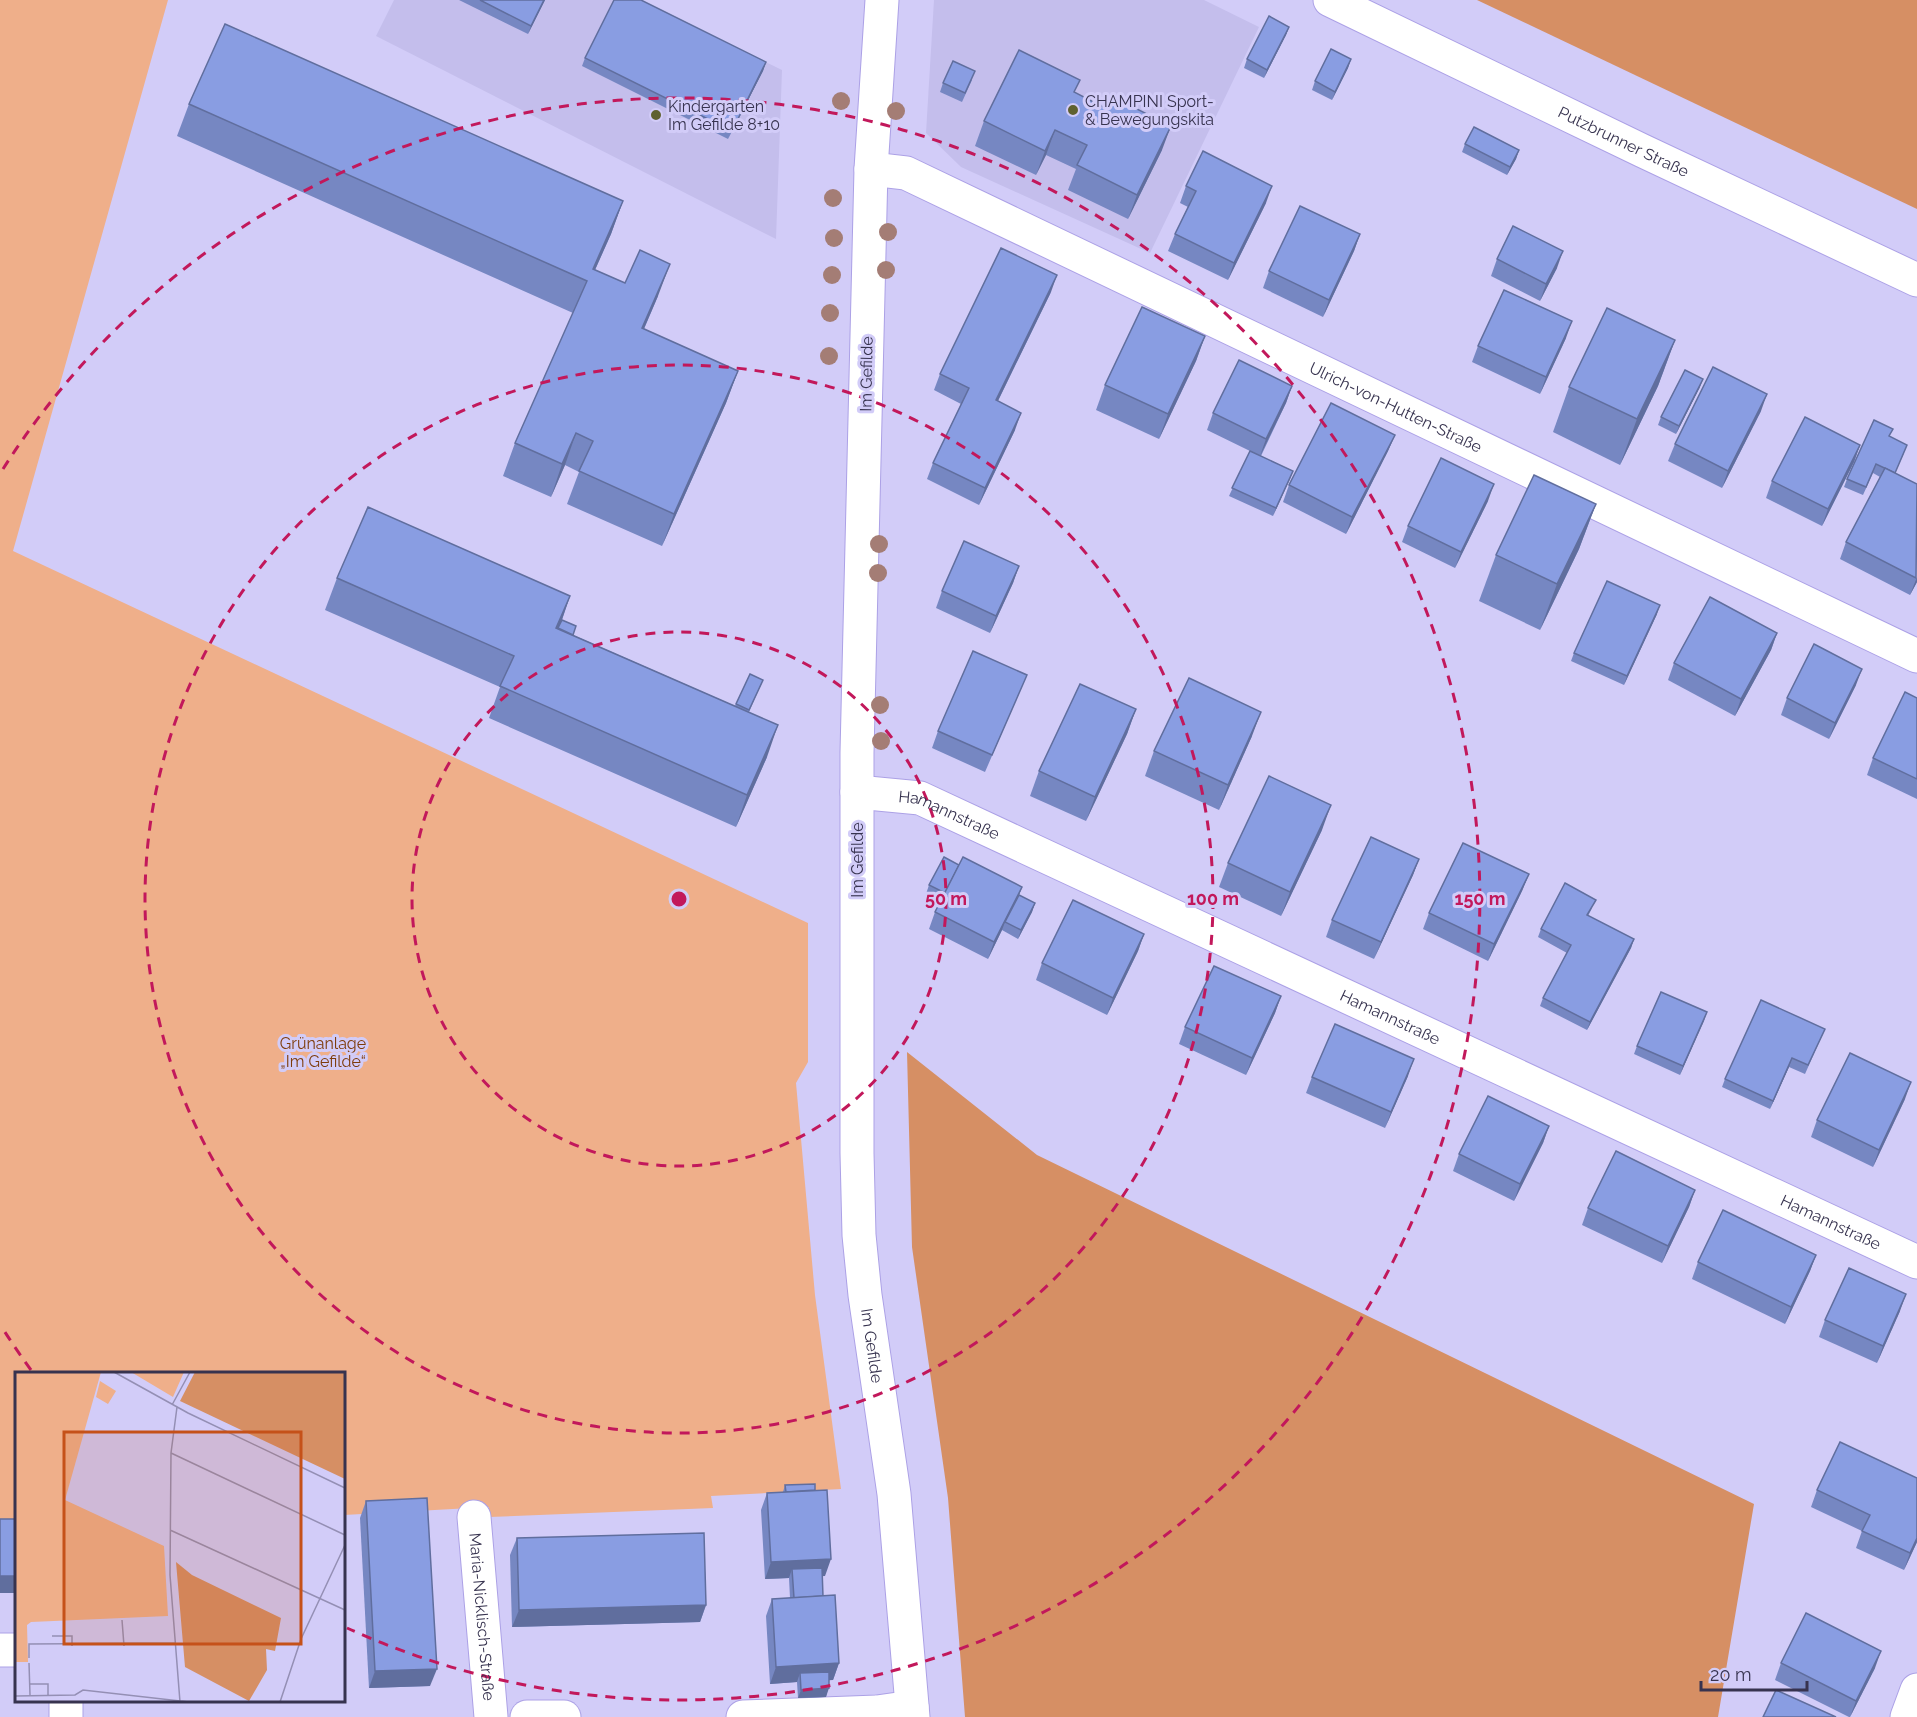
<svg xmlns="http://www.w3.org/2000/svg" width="1917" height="1717" font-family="Raleway,sans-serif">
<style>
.built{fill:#c4beec}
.green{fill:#efaf8a}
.forest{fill:#d68f64}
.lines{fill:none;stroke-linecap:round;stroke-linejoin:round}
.street-casing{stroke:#aca1e6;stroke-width:35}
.secondary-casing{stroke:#aca1e6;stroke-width:35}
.street{stroke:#fff;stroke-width:33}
.secondary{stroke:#fff;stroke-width:33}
.tree{fill:#a47d75}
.wall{fill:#7687c2}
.shaded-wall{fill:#606e9e}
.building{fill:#899de2;stroke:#606e9e;stroke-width:1.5}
.ring{fill:none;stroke:#c2185b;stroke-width:3;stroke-dasharray:10 8}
.poi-dot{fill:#5f612f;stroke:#d2ccf8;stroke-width:2}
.labels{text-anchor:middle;stroke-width:6;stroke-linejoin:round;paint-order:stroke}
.poi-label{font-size:16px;fill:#37334f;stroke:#d2ccf8;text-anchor:start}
.street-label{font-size:16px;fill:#37334f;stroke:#d2ccf8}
.park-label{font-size:16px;fill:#7e3c0a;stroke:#d2ccf8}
.inset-road{fill:none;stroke:#948fb4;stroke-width:1.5}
.view{fill:#c55119;fill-opacity:0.15;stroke:#c55119;stroke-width:3}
.inset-edge{fill:none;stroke:#37334f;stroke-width:3}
.centre{fill:#c2185b;stroke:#d2ccf8;stroke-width:3}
.ring-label{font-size:18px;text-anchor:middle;font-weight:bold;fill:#c2185b;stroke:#d2ccf8;stroke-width:6;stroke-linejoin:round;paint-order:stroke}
</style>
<rect width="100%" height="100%" fill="#d2ccf8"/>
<g class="built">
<path d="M 394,0 L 638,0 L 782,70 L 776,239 L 376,36 Z"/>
<path d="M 934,0 L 1204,0 L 1259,27 L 1150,253 L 961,167 L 926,133 Z"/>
</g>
<path class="green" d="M 0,0 L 168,0 L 13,551 L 808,923 L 808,1062 L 796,1083 L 815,1295 L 841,1489 L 711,1496 L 713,1508 L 489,1517 L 489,1507 L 344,1515 L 344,1374 L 16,1374 L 16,1527 L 0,1527 Z"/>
<g class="forest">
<path d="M 1477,0 L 1917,0 L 1917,209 Z"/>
<path d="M 907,1052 L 1037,1155 L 1754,1504 L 1718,1717 L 965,1717 L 948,1498 L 912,1247 Z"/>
</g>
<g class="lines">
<defs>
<g id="street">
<path id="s1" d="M 882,0 L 871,169 L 857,753 L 857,1153 L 859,1235 L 865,1295 L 894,1494 L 913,1717"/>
<path id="s2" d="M 871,169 L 906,173 L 1917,656"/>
<path id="s3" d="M 857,792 L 920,798 L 1917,1262"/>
<path id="s4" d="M 474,1517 L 491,1717"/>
<path d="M 0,1650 L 16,1650"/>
<path d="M 66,1700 L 66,1717"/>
<path d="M 527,1717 L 564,1717"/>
<path d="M 743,1717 L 877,1712 L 912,1707"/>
<path d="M 1907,1717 L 1917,1690"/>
</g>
<g id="secondary">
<path id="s5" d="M 1330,0 L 1643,151 L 1917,280"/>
</g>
</defs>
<use href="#street" class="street-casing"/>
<use href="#secondary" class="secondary-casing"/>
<use href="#street" class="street"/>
<use href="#secondary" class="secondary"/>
</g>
<g class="tree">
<circle cx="841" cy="101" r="9"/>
<circle cx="896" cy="111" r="9"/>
<circle cx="833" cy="198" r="9"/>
<circle cx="888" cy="232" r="9"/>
<circle cx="834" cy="238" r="9"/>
<circle cx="886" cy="270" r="9"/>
<circle cx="832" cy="275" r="9"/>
<circle cx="830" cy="313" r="9"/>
<circle cx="829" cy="356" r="9"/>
<circle cx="879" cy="544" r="9"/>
<circle cx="878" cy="573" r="9"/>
<circle cx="880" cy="705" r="9"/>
<circle cx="881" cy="741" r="9"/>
</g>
<g class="wall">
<path d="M 459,0 L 545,0 L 528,34 Z"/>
<path d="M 1289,27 L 1286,35 L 1264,78 L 1244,68 L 1247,59 Z"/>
<path d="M 585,58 L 766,62 L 763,71 L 728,139 L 582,66 Z"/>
<path d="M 1351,59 L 1348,68 L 1332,100 L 1312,90 L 1315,81 Z"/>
<path d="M 972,80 L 962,102 L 940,92 L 943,83 Z"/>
<path d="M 1075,93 L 1162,150 L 1128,219 L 1068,190 L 1076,169 L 1046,155 L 1036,175 L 975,146 L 984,121 Z"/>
<path d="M 189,104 L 623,201 L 611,234 L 595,270 L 625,283 L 658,296 L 644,329 L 738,371 L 726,403 L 662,546 L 567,504 L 579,472 L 565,465 L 551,497 L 503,476 L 515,443 L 573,313 L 177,136 Z"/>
<path d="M 1465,144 L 1519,150 L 1516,159 L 1507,175 L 1462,152 Z"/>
<path d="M 1186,186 L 1266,203 L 1228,280 L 1168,251 L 1175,234 L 1188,207 L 1180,203 Z"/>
<path d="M 1360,234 L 1354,251 L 1323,317 L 1263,288 L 1269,271 Z"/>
<path d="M 1497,259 L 1557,268 L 1540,301 L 1491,276 Z"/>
<path d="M 1051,292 L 998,401 L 1015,430 L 979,505 L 927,479 L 933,463 L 961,404 L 934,390 L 940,374 Z"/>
<path d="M 1205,336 L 1196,361 L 1159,439 L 1096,410 L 1105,385 Z"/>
<path d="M 1566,338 L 1540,394 L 1472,362 L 1478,346 Z"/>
<path d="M 1675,340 L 1658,386 L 1620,465 L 1553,432 L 1569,387 Z"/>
<path d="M 1292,386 L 1286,403 L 1261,456 L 1293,471 L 1273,516 L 1229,496 L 1250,451 L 1207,430 L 1213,413 Z"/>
<path d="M 1700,387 L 1676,434 L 1658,425 L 1661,417 Z"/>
<path d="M 1761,411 L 1722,488 L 1668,461 L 1675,444 Z"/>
<path d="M 1395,435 L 1388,451 L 1346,534 L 1283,502 L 1289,485 Z"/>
<path d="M 1890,437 L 1904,453 L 1895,473 L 1917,582 L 1910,595 L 1840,559 L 1846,542 L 1880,477 L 1873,473 L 1863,495 L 1844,487 L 1847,479 Z"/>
<path d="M 1860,445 L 1854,462 L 1822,526 L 1766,498 L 1772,481 Z"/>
<path d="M 1488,501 L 1455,568 L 1402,542 L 1408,526 Z"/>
<path d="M 1596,504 L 1579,549 L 1540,630 L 1479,601 L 1496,555 Z"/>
<path d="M 1019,566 L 1013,583 L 990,633 L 936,608 L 942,591 Z"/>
<path d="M 337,578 L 570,596 L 562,620 L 576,626 L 573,635 L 735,706 L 750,674 L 763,680 L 749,712 L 767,757 L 736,827 L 489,718 L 500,687 L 325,610 Z"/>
<path d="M 1657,614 L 1624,685 L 1571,661 L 1574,653 Z"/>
<path d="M 1777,633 L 1771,650 L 1735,716 L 1668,680 L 1674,663 Z"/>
<path d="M 1027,675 L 1020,691 L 985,772 L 932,748 L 938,731 Z"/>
<path d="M 1856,685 L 1829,739 L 1781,715 L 1787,698 Z"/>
<path d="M 1917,698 L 1917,799 L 1867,775 L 1873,758 Z"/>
<path d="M 1136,709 L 1127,734 L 1086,821 L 1030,796 L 1039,771 Z"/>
<path d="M 1252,736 L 1219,810 L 1145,776 L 1154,751 Z"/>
<path d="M 1322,830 L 1281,916 L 1219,887 L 1228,863 Z"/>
<path d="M 1419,859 L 1413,875 L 1374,959 L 1326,937 L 1332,920 Z"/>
<path d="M 959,865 L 1022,887 L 1019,895 L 1035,903 L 1032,912 L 1018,939 L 1002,930 L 988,959 L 929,929 L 935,912 L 941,901 L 926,894 L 929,885 Z"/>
<path d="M 1529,874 L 1522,891 L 1488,961 L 1423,929 L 1429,913 Z"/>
<path d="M 1592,908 L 1588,916 L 1634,939 L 1631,948 L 1587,1030 L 1540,1006 L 1543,998 L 1567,953 L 1538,937 L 1541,929 Z"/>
<path d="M 1144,934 L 1138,951 L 1107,1015 L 1036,980 L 1042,963 Z"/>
<path d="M 1281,996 L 1275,1013 L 1246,1075 L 1179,1044 L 1185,1027 Z"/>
<path d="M 1707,1012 L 1680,1075 L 1634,1054 L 1637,1046 Z"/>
<path d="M 1825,1029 L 1805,1074 L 1789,1067 L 1770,1109 L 1722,1087 L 1725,1079 Z"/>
<path d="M 1408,1076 L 1385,1128 L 1306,1093 L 1312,1077 Z"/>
<path d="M 1905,1099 L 1873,1167 L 1811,1137 L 1817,1120 Z"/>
<path d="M 1549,1126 L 1543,1143 L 1514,1201 L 1453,1171 L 1459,1154 Z"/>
<path d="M 1695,1190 L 1689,1207 L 1662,1263 L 1582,1225 L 1588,1208 Z"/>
<path d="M 1816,1255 L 1810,1271 L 1785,1324 L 1692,1279 L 1698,1262 Z"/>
<path d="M 1900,1311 L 1877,1363 L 1819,1337 L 1825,1320 Z"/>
<path d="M 1917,1478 L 1917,1542 L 1904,1570 L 1856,1548 L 1862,1531 L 1811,1507 L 1817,1490 Z"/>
<path d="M 785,1485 L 825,1576 L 822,1576 L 823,1596 L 839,1663 L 833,1680 L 829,1680 L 826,1697 L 798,1698 L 797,1682 L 770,1684 L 766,1616 L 772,1599 L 790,1598 L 789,1578 L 765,1579 L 761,1510 L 767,1493 L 783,1492 Z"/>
<path d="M 366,1501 L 430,1686 L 369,1688 L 360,1518 Z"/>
<path d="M 517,1538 L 706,1605 L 700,1622 L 512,1627 L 510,1555 Z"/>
<path d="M 1781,1663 L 1875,1668 L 1850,1717 L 1849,1717 L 1775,1680 Z"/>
</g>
<g class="shaded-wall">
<path d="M 544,0 L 545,0 L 528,34 L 531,26 Z"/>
<path d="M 1289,27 L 1286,35 L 1264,78 L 1267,70 Z"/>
<path d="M 1351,59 L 1348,68 L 1332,100 L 1335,92 Z"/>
<path d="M 766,62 L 763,71 L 728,139 L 732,131 Z"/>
<path d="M 1171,126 L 1162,150 L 1128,219 L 1137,195 Z"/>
<path d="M 1055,130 L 1046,155 L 1036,175 L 1045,151 Z"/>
<path d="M 1519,150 L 1516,159 L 1507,175 L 1510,167 Z"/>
<path d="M 1272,186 L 1266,203 L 1228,280 L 1234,263 Z"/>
<path d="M 623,201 L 611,234 L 581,301 L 593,269 Z"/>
<path d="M 1360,234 L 1354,251 L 1323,317 L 1329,300 Z"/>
<path d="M 1563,251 L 1557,268 L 1540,301 L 1546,284 Z"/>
<path d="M 670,264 L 658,296 L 630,361 L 642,328 Z"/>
<path d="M 1057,275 L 1051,292 L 990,417 L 996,400 Z"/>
<path d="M 1572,321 L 1566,338 L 1540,394 L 1546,377 Z"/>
<path d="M 1205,336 L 1196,361 L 1159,439 L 1168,414 Z"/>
<path d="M 1675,340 L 1658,386 L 1620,465 L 1637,419 Z"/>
<path d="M 738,371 L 726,403 L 662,546 L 674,514 Z"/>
<path d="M 1703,379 L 1700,387 L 1676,434 L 1679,426 Z"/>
<path d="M 1292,386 L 1286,403 L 1260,456 L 1266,439 Z"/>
<path d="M 1767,394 L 1761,411 L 1722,488 L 1728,471 Z"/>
<path d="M 1021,413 L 1015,430 L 979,505 L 985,488 Z"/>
<path d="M 576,433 L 565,465 L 551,497 L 562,464 Z"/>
<path d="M 1395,435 L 1388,451 L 1346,534 L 1352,517 Z"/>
<path d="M 1860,445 L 1854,462 L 1822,526 L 1828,509 Z"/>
<path d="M 1293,471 L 1290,479 L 1273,516 L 1276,508 Z"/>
<path d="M 1494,484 L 1488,501 L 1455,568 L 1461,552 Z"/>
<path d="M 1596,504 L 1579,549 L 1540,630 L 1557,584 Z"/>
<path d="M 1019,566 L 1013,583 L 990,633 L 996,616 Z"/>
<path d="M 1917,577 L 1917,582 L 1910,595 Z"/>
<path d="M 570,596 L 559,628 L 556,628 Z"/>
<path d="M 1660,605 L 1657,614 L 1624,685 L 1627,676 Z"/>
<path d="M 1777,633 L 1771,650 L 1735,716 L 1741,699 Z"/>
<path d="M 1862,669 L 1856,685 L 1829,739 L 1835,723 Z"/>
<path d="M 1136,709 L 1127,734 L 1086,821 L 1095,797 Z"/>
<path d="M 1261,712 L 1252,736 L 1219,810 L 1228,785 Z"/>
<path d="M 778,725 L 767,757 L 736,827 L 747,795 Z"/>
<path d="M 1331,805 L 1322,830 L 1281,916 L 1290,892 Z"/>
<path d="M 1419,859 L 1413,875 L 1374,959 L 1381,942 Z"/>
<path d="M 1529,874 L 1522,891 L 1488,961 L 1494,944 Z"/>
<path d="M 1022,887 L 1016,903 L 1005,922 L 1002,930 L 988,959 L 994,942 Z"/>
<path d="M 1035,903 L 1032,912 L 1018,939 L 1021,930 Z"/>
<path d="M 1144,934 L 1138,951 L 1107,1015 L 1113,998 Z"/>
<path d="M 1634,939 L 1631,948 L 1587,1030 L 1590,1022 Z"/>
<path d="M 1281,996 L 1275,1013 L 1246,1075 L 1252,1058 Z"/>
<path d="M 1707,1012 L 1704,1021 L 1680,1075 L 1683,1066 Z"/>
<path d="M 1792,1058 L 1789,1067 L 1770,1109 L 1773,1101 Z"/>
<path d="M 1414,1059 L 1408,1076 L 1385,1128 L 1391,1112 Z"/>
<path d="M 1911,1082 L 1905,1099 L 1873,1167 L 1879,1150 Z"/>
<path d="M 1549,1126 L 1543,1143 L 1514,1201 L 1520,1184 Z"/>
<path d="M 1695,1190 L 1689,1207 L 1662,1263 L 1668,1246 Z"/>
<path d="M 1816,1255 L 1810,1271 L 1785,1324 L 1791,1307 Z"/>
<path d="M 1906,1294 L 1900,1311 L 1877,1363 L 1883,1346 Z"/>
<path d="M 1917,1538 L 1917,1542 L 1904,1570 L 1910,1553 Z"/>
<path d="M 831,1559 L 825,1576 L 792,1578 L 792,1569 L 789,1578 L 765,1579 L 771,1562 Z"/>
<rect x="0" y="1576" width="16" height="17"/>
<path d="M 706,1605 L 700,1622 L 512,1627 L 519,1610 Z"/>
<path d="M 1881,1651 L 1875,1668 L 1850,1717 L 1856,1701 Z"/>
<path d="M 839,1663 L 833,1680 L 800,1682 L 800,1673 L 797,1682 L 770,1684 L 776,1667 Z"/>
<path d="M 437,1669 L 430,1686 L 369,1688 L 375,1671 Z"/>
<path d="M 829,1688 L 826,1697 L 798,1698 L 801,1690 Z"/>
</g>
<g class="building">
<path d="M 480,0 L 544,0 L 531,26 Z"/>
<path d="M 614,0 L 641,0 L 766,62 L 732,131 L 585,58 Z"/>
<path d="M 1269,16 L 1289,27 L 1267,70 L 1247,59 Z"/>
<path d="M 225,24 L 623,201 L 593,269 L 625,283 L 640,250 L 670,264 L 642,328 L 738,371 L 674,514 L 579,471 L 593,441 L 576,433 L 562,464 L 515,443 L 587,281 L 189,104 Z"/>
<path d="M 1331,49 L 1351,59 L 1335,92 L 1315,81 Z"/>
<path d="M 1019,50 L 1080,80 L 1074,92 L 1105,108 L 1111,96 L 1171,126 L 1137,195 L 1077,165 L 1087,145 L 1055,130 L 1045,151 L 984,121 Z"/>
<path d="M 953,61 L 975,71 L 965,93 L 943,83 Z"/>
<path d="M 1474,127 L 1519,150 L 1510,167 L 1465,144 Z"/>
<path d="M 1203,151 L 1272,186 L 1234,263 L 1175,234 L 1196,191 L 1186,186 Z"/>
<path d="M 1300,206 L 1360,234 L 1329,300 L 1269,271 Z"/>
<path d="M 1513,226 L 1563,251 L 1546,284 L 1497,259 Z"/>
<path d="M 1001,248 L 1057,275 L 996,400 L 1021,413 L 985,488 L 933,463 L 969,388 L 940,374 Z"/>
<path d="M 1504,290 L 1572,321 L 1546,377 L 1478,346 Z"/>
<path d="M 1142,307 L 1205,336 L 1168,414 L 1105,385 Z"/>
<path d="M 1607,308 L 1675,340 L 1637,419 L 1569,387 Z"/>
<path d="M 1239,360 L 1292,386 L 1266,439 L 1213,413 Z"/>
<path d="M 1713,367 L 1767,394 L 1728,471 L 1675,444 Z"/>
<path d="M 1685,370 L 1703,379 L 1679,426 L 1661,417 Z"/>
<path d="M 1331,403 L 1395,435 L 1352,517 L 1289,485 Z"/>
<path d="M 1805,417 L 1860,445 L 1828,509 L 1772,481 Z"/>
<path d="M 1874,420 L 1893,429 L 1889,436 L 1907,445 L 1895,473 L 1876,464 L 1866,487 L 1847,479 Z"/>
<path d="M 1250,451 L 1293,471 L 1276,508 L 1232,488 Z"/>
<path d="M 1441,458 L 1494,484 L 1461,552 L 1408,526 Z"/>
<path d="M 1885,468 L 1917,484 L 1916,578 L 1846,542 Z"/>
<path d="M 1534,475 L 1596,504 L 1557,584 L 1496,555 Z"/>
<path d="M 368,507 L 570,596 L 556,628 L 778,725 L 747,795 L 500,686 L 514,656 L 337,578 Z"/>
<path d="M 964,541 L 1019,566 L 996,616 L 942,591 Z"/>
<path d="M 1607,581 L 1660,605 L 1627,676 L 1574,653 Z"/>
<path d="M 1710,597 L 1777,633 L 1741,699 L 1674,663 Z"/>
<path d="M 562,620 L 576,626 L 573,635 L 558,628 Z"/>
<path d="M 1814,644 L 1862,669 L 1835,723 L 1787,698 Z"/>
<path d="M 973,651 L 1027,675 L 992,755 L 938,731 Z"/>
<path d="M 750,674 L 763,680 L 749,710 L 736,704 Z"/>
<path d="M 1189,678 L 1261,712 L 1228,785 L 1154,751 Z"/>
<path d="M 1080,684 L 1136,709 L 1095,797 L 1039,771 Z"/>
<path d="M 1905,692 L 1917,698 L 1917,779 L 1873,758 Z"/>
<path d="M 1269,776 L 1331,805 L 1290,892 L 1228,863 Z"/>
<path d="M 1371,837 L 1419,859 L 1381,942 L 1332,920 Z"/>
<path d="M 1463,843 L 1529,874 L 1494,944 L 1429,913 Z"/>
<path d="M 944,857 L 959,865 L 945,893 L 929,885 Z"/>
<path d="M 963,857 L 1022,887 L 994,942 L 935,912 Z"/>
<path d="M 1565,883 L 1596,900 L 1587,915 L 1634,939 L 1590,1022 L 1543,998 L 1571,945 L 1541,929 Z"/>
<path d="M 1019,895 L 1035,903 L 1021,930 L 1005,922 Z"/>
<path d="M 1073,900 L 1144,934 L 1113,998 L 1042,963 Z"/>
<path d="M 1214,966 L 1281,996 L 1252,1058 L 1185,1027 Z"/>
<path d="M 1661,992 L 1707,1012 L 1683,1066 L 1637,1046 Z"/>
<path d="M 1761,1000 L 1825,1029 L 1808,1065 L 1792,1058 L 1773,1101 L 1725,1079 Z"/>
<path d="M 1335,1024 L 1414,1059 L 1391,1112 L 1312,1077 Z"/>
<path d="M 1850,1053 L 1911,1082 L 1879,1150 L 1817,1120 Z"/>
<path d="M 1488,1096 L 1549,1126 L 1520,1184 L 1459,1154 Z"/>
<path d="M 1616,1151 L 1695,1190 L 1668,1246 L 1588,1208 Z"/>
<path d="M 1723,1210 L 1816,1255 L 1791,1307 L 1698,1262 Z"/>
<path d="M 1849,1268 L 1906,1294 L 1883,1346 L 1825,1320 Z"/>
<path d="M 1840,1442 L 1917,1478 L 1917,1538 L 1910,1553 L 1862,1531 L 1870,1515 L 1817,1490 Z"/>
<path d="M 815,1484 L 815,1490 L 786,1492 L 785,1485 Z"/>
<path d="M 827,1490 L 831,1559 L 771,1562 L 767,1493 Z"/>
<path d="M 427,1498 L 437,1669 L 375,1671 L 366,1501 Z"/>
<rect x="0" y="1519" width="16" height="57"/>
<path d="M 704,1533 L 706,1605 L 519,1610 L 517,1538 Z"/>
<path d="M 822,1568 L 823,1596 L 794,1598 L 792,1569 Z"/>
<path d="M 835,1595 L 839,1663 L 776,1667 L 772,1599 Z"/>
<path d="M 1806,1613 L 1881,1651 L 1856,1701 L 1781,1663 Z"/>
<path d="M 829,1672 L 829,1688 L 801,1690 L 800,1673 Z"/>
<path d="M 1776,1690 L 1836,1717 L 1763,1717 Z"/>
</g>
<g class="ring">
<circle cx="679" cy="899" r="267"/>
<circle cx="679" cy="899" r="534"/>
<path d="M31 1370A801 801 0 0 1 3 1329M3 469A801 801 0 1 1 347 1628"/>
</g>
<g class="poi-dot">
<circle cx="1073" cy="110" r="6"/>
<circle cx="656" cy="115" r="6"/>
</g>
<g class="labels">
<g class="poi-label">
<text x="1085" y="107">CHAMPINI Sport-<tspan x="1085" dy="18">&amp; Bewegungskita</tspan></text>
<text x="668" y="112">Kindergarten<tspan x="668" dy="18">Im Gefilde 8+10</tspan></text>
</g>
<g class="street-label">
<text dy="6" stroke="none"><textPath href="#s5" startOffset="326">Putzbrunner Straße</textPath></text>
<text transform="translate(866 374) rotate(-89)" y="6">Im Gefilde</text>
<text dy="6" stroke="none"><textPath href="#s2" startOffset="578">Ulrich-von-Hutten-Straße</textPath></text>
<text dy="6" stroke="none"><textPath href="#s3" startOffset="96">Hamannstraße</textPath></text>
<text transform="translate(857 860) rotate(-90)" y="6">Im Gefilde</text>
<text dy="6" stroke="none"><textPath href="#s3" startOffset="582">Hamannstraße</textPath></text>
<text dy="6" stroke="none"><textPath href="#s3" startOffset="1068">Hamannstraße</textPath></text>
<text dy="6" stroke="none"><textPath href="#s1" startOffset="1347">Im Gefilde</textPath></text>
<text dy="6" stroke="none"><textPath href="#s4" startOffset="100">Maria-Nicklisch-Straße</textPath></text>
</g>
<g class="park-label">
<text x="323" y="1049">Grünanlage<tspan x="323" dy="18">„Im Gefilde“</tspan></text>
</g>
</g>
<g transform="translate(15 1372)">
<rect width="330" height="330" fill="#d2ccf8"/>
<path d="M 0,0 L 86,0 L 50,128 L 149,174 L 153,244 L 16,250 L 12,253 L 13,290 L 0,290 ZM 116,0 L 169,0 L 158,25 ZM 85,9 L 101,19 L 93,32 L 81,25 Z" fill="#efaf8a"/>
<path d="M 180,0 L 330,0 L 330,107 L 165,29 ZM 161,190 L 177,203 L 266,246 L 260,279 L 251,277 L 252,298 L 234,329 L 170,295 Z" fill="#d68f64"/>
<path class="inset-road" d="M 99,0 L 173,41 L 330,116M 157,33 L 175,0M 162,35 L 156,81 L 155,203 L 165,330M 156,81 L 330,163M 155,158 L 330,238M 107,248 L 109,274M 37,264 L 57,264 L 57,274M 14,286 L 14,272 L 161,271M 14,291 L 15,323M 15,312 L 33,312 L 33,323M 1,324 L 60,323 L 68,318 L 174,330M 265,330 L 286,267 L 330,173"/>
<path class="view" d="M 49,60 L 286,60 L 286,272 L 49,272 Z"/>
<rect width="330" height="330" class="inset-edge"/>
</g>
<circle cx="679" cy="899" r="9" class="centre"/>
<g class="ring-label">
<text x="946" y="905">50 m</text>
<text x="1213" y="905">100 m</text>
<text x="1480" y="905">150 m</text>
</g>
<path d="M1701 1681v9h106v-9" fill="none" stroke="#37334f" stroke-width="3"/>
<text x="1710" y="1681" font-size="18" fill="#37334f" stroke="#d2ccf8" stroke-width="4.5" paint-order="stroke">20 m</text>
</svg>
